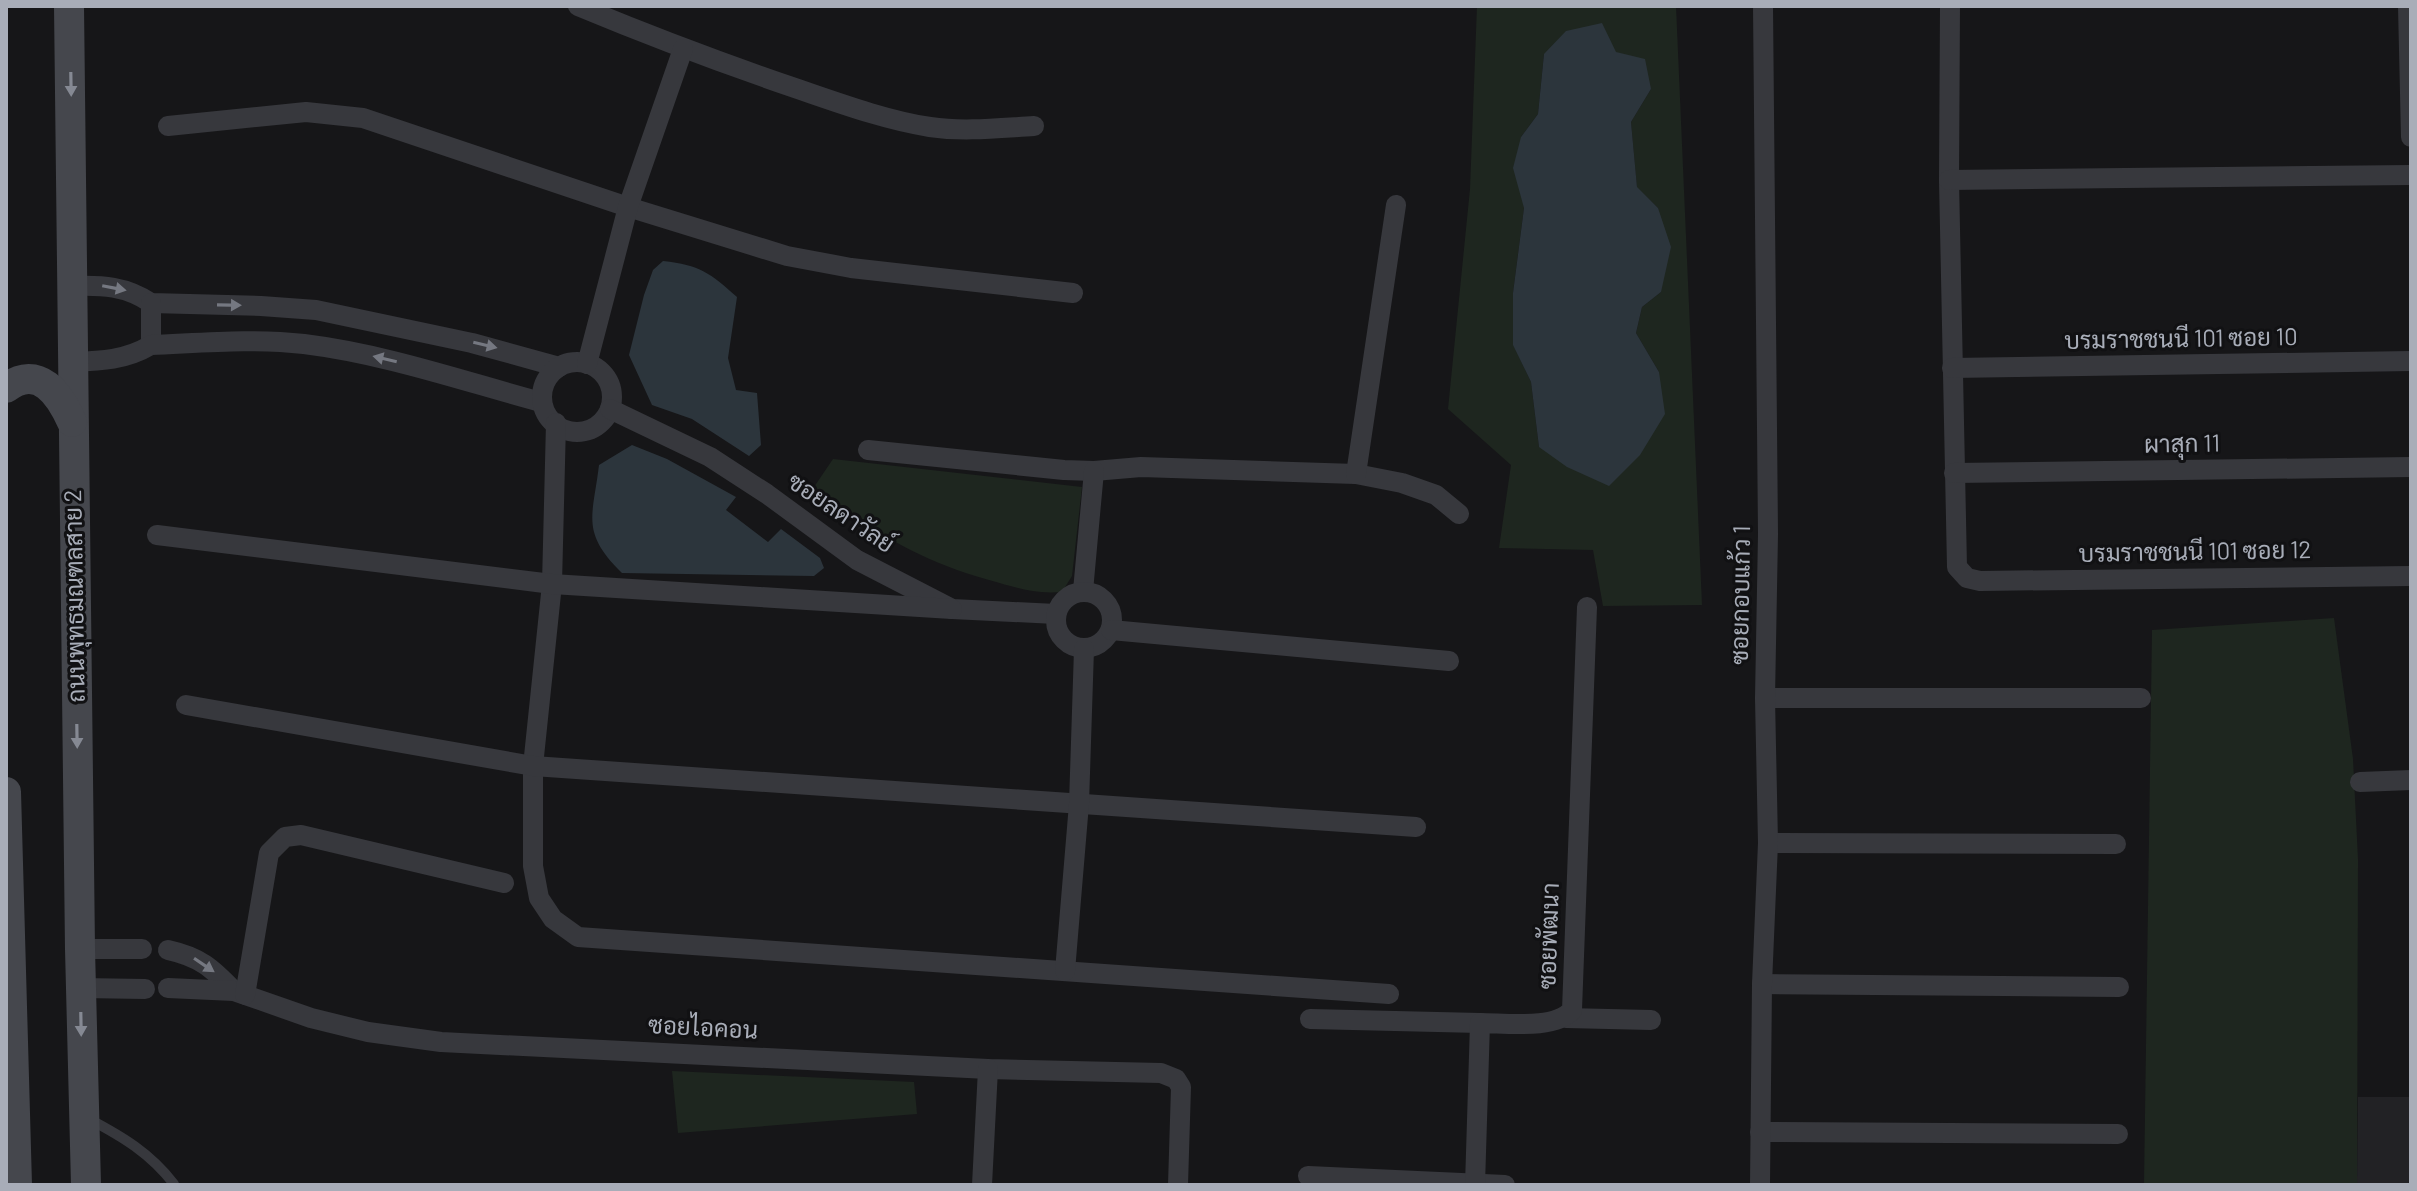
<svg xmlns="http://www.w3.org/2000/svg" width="2417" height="1191" font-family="Barlow,Sarabun,sans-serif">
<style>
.built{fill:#222225}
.green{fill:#1e261f;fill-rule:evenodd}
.water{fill:#2c353c}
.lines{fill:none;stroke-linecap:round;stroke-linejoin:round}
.lane{stroke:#37383d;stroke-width:10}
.street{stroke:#37383d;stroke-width:20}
.secondary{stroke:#45474d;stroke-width:30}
.oneway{fill:#858993}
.oneway2{fill:#757881}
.labels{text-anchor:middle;stroke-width:6;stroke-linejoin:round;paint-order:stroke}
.street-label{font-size:24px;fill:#a8adb8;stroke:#111113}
</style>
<rect width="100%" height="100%" fill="#161618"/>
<path class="built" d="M 2358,1097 L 2411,1097 L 2411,1185 L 2357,1185 Z"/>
<g class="green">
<path d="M 1477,6 L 1676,6 L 1702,605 L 1603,606 L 1593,550 L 1499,548 L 1511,465 L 1448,409 L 1470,189 ZM 1544,54 L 1651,89 L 1631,122 L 1637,188 L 1658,208 L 1661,292 L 1642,307 L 1636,333 L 1659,372 L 1539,447 L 1531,382 L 1513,344 L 1513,293 L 1524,208 L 1521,137 L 1538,114 Z"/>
<path d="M 833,459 L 1082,487 L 1072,576 L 1062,592 C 1032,594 1018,588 989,580 C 917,560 873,531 814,487 Z"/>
<path d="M 2334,618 L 2353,759 L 2358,859 L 2357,1185 L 2144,1185 L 2152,630 Z"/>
<path d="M 672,1071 L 914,1082 L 917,1114 L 678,1133 Z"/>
</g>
<g class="water">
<path d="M 1602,23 L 1616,52 L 1645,59 L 1651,89 L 1631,122 L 1637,187 L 1658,208 L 1671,247 L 1661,292 L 1642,307 L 1636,333 L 1659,372 L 1665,414 L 1640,455 L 1609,486 L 1567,467 L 1539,447 L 1531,382 L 1513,345 L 1513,293 L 1524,208 L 1513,168 L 1521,137 L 1538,114 L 1544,54 L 1566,31 Z"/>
<path d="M 663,261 C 700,265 710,273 737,297 L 728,358 L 736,390 L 757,393 L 761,445 L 749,456 L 692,419 L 652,405 L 629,355 L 644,295 L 653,270 Z"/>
<path d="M 632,445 L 667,459 L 736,497 L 726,510 L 768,542 L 781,529 L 820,558 L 824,568 L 814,576 L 622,573 C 580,532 593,516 599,465 Z"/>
</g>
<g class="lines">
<path class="lane" d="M 89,1119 C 123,1137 150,1153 174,1184"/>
<g class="street">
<path d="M 578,6 C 650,36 722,63 795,88 C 839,103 885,120 930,127 C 964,132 999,128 1034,126"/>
<path d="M 1950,6 L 1949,180 L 1957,567 L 1967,578 L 1980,581 L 2411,576"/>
<path d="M 2408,6 L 2411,137"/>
<path d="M 168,126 L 306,112 L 363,118 L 628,207 L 787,256 L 851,268 L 1073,293"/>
<path d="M 1949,180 L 2411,175"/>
<path d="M 73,286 C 102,285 126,286 151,303 L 261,306 L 316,310 L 472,343 L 559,367"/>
<path d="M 151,303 L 151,345"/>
<path d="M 73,362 C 101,361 126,360 151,345 C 201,343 253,338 304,344 C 385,354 463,381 541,402"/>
<circle cx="577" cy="397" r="35"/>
<path d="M 587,364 L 628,207 L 683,49"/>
<path d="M 1952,368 L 2411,361"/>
<path d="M 610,409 L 710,457 L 767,494 L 857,560 L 952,609 L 1056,614"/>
<path d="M 556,423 L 552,584 L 533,766 L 533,866 L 539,898 L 553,919 L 578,937 L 1389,994"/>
<path d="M 868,450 L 1064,470 L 1094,471 L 1141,467 L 1356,474 L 1402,483 L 1436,495 L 1459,514"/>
<path d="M 1954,473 L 2411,467"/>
<path d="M 1356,474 L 1396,205"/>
<path d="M 157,535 L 552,584 L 952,609"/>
<path d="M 1083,591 L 1094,471"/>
<circle cx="1084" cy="620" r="28"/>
<path d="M 1111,630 L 1449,661"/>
<path d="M 1765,698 L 2141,698"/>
<path d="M 186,705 L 533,766 L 1416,827"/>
<path d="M 2360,782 L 2411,780"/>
<path d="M 1768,843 L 2116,844"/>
<path d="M 80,949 L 142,949"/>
<path d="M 168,950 C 200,957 212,968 234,991"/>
<path d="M 1065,971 L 1079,804 L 1084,649"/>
<path d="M 1762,984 L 2119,987"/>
<path d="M 81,988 L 145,989"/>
<path d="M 168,988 L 234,991 L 311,1018 L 368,1032 L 441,1042 L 988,1069 L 1161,1073 L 1176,1079 L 1181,1087 L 1178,1185"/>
<path d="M 245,995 L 269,853 L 285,837 L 301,835 L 504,883"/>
<path d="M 1566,1018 L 1651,1020"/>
<path d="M 1310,1019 L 1480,1023"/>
<path d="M 1760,1132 L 2118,1134"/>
<path d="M 1308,1176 L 1505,1185"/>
<path d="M 982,1185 L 988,1069"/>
<path d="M 1475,1185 L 1480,1023 C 1506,1023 1555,1030 1572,1010 L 1587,607"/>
<path d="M 1760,1185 L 1762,984 L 1768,843 L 1765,698 L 1768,534 L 1763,6"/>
</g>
<g class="secondary">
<path d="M 69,6 L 80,949 L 86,1185"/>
<path d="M 6,388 C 39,363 60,395 72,422"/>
<path d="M 6,792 L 17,1185"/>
</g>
</g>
<defs><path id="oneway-solid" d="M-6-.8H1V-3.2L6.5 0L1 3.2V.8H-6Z" transform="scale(2)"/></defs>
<g class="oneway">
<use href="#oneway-solid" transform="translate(71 84) rotate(89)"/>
<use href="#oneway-solid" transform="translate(77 736) rotate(89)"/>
<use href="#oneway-solid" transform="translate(81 1024) rotate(89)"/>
</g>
<g class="oneway2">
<use href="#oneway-solid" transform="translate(114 288) rotate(11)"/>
<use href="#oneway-solid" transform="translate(229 305) rotate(1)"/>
<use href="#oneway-solid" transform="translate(485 345) rotate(13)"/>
<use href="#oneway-solid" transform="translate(385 359) rotate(-167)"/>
<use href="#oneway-solid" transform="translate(204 965) rotate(34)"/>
</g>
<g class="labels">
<g class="street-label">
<text transform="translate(2181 339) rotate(-1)" y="8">บรมราชชนนี 101 ซอย 10</text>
<text transform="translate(2182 444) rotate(-1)" y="8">ผาสุก 11</text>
<text transform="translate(841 513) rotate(34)" y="8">ซอยลดาวัลย์</text>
<text transform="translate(2195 552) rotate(-1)" y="8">บรมราชชนนี 101 ซอย 12</text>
<text transform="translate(1741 595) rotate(-89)" y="8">ซอยกอบแก้ว 1</text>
<text transform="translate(75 596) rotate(-91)" y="8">ถนนพุทธมณฑลสาย 2</text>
<text transform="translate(1549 936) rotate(-88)" y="8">ซอยพัฒนา</text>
<text transform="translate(703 1028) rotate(3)" y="8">ซอยไอคอน</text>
</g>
</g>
<rect width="2417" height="1191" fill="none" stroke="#a8adb8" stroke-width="16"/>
</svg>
